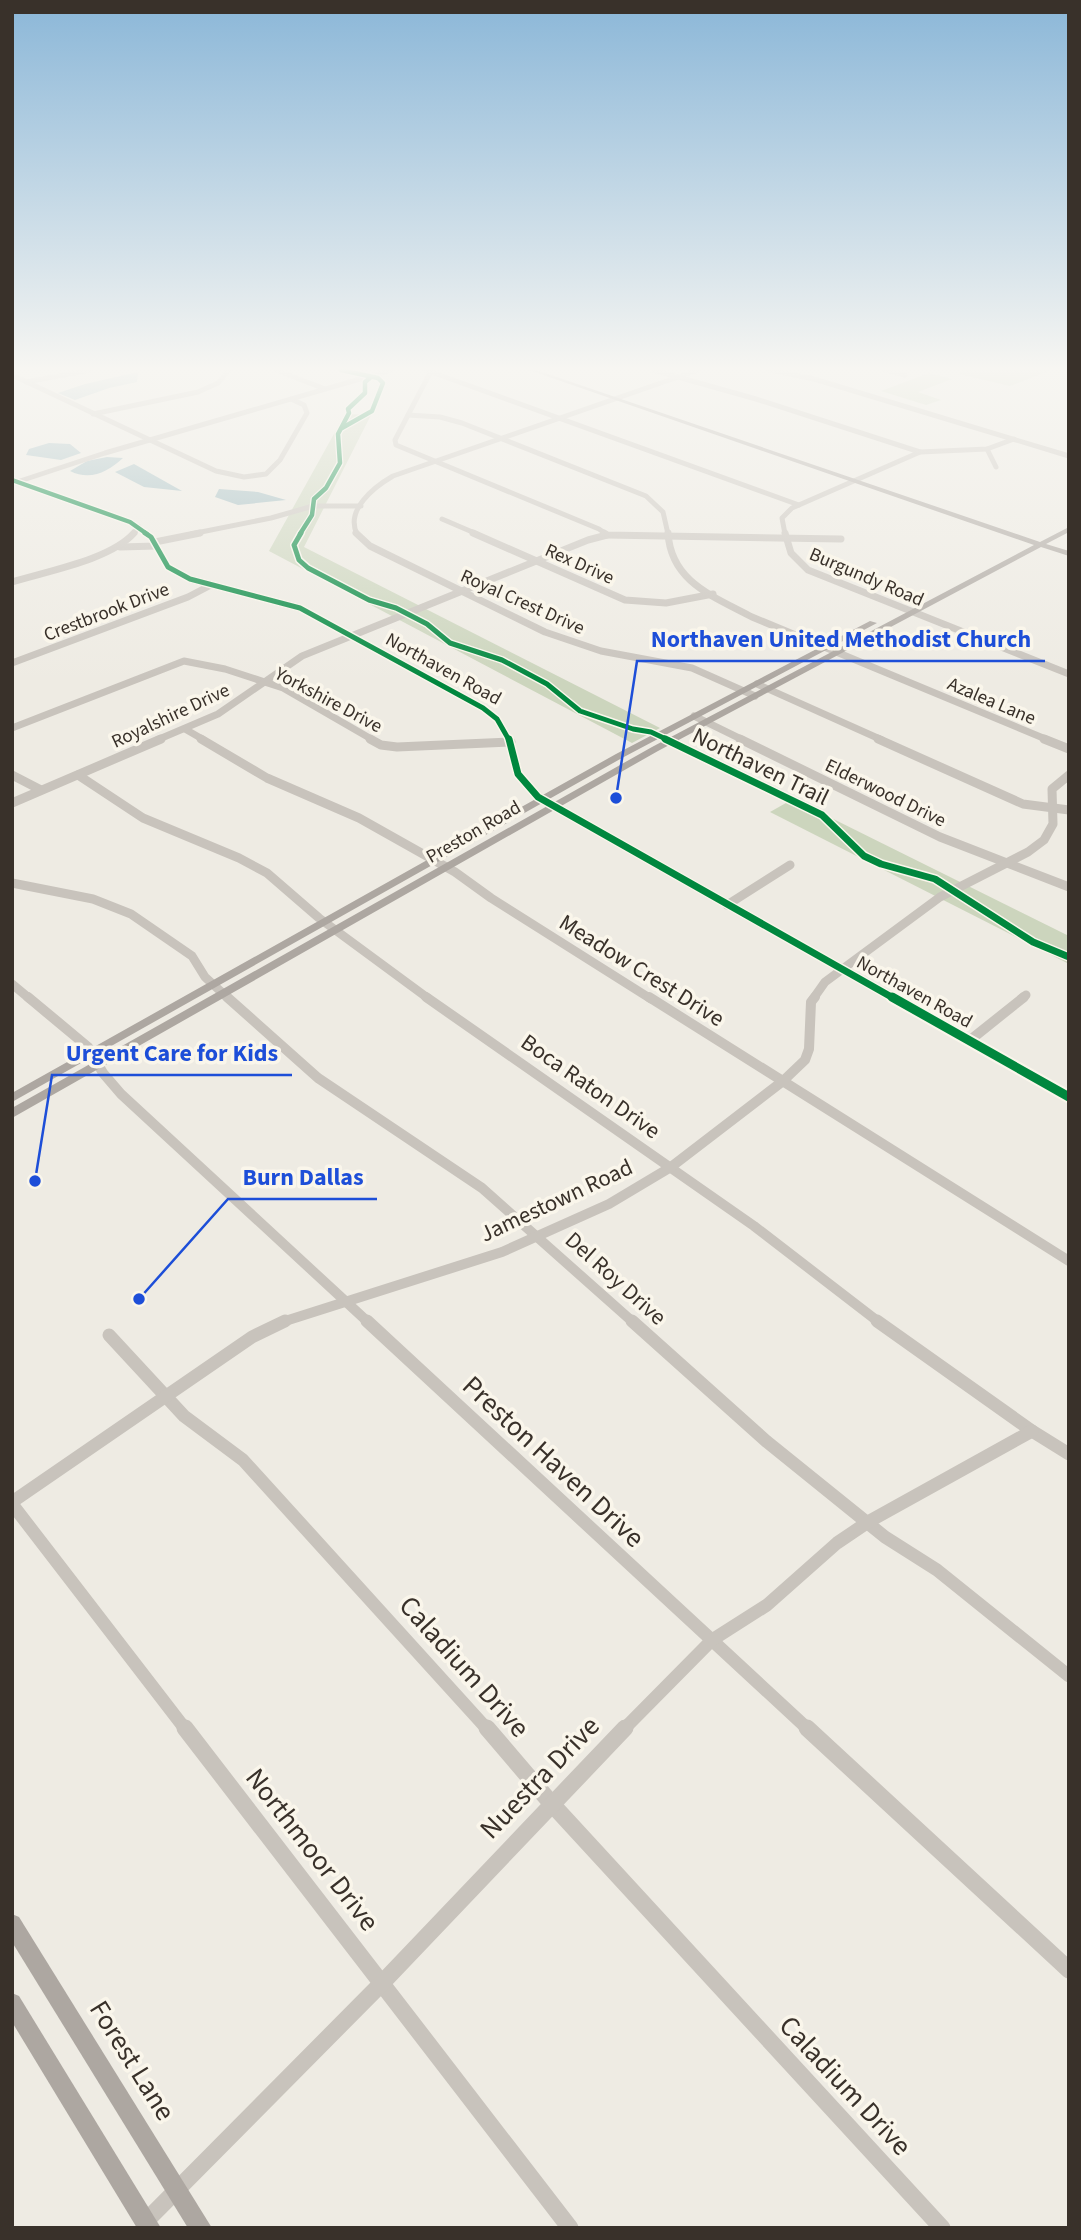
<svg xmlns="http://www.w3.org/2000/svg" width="1081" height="2240" font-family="'Source Sans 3',sans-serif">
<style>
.green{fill:#ccd5bd}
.water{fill:#9fbbc0}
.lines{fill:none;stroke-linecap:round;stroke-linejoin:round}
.minor-far5{stroke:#c8c3bc;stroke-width:5}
.minor-far4{stroke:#c8c3bc;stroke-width:7}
.minor-far3{stroke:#c8c3bc;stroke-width:9}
.minor-far2{stroke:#c8c3bc;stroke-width:10}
.minor-far1{stroke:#c8c3bc;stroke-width:13}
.minor{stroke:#c8c3bc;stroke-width:17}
.major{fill:#ada7a1;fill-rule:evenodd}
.cycleway-far3-casing{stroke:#faf6eb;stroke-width:7}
.cycleway-far2-casing{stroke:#faf6eb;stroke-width:8}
.cycleway-far1-casing{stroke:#faf6eb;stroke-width:10}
.cycleway-casing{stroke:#faf6eb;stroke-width:13}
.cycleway-far3{stroke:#00873e;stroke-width:4.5}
.cycleway-far2{stroke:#00873e;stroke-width:5}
.cycleway-far1{stroke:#00873e;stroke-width:7}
.cycleway{stroke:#00873e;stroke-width:9}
.labels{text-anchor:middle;stroke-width:7;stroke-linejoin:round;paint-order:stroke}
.far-street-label{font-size:19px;fill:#39312a;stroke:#faf6eb}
.street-label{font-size:23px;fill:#39312a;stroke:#faf6eb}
.near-street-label{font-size:28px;fill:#39312a;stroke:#faf6eb}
.leader{fill:none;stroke:#1d4ed8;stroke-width:2.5}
.callout-dot{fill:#1d4ed8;stroke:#faf6eb;stroke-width:2.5}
.callout-label{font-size:24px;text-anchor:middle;font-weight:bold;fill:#1d4ed8;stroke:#faf6eb;stroke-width:7;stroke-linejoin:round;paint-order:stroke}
</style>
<rect width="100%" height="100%" fill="#eeebe3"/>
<g class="green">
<path d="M 964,370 L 1051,370 L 1010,386 L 959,374 Z"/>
<path d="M 929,373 L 952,379 L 918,392 L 941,400 L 926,405 L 881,391 Z"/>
<path d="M 345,414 L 371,415 L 304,547 L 660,728 L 632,743 L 269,551 Z"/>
<path d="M 793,799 L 1069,936 L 1069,964 L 770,812 Z"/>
</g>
<g class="water">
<path d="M 138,372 L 137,382 L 109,388 L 75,400 L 58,393 L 85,384 Z"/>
<path d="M 49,443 L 70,444 L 81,453 L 61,460 L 26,455 L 29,449 Z"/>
<path d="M 107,457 L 123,458 C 108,472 90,481 70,471 L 87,461 Z"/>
<path d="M 134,464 L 182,491 L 144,487 L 115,472 Z"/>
<path d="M 219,489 L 258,492 L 286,500 L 238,505 L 215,497 Z"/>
</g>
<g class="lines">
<g class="minor-far5">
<path d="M 276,370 L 325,389"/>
<path d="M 426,370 L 799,505"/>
<path d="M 653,370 L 756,399 L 920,452"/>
<path d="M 770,370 L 814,379 L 1069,456"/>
<path d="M 885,370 L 905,375"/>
<path d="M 431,371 L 395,440 L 396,445 L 599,529 L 606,534"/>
<path d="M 12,375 L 216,471 L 244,477 L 266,474 L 280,460 L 307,413 L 304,405 L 291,399"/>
<path d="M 26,382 L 91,370"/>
<path d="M 93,414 L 198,392 L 218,383 L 229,370"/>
<path d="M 408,415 L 440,417 L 462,423 L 646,496 L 663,512 L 668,534"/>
<path d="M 987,449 L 996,467"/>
<path d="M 12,480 L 130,522 L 147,534"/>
<path d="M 17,482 L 105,453 L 391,370"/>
<path d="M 442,519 L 477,534"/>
<path d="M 133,534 L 139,527"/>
<path d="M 191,534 L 271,518 L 313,506 L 361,506"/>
<path d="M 357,534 C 345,510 374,487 393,476 L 698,370"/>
<path d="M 785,534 L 782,518 L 792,508 L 920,452 L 987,449 L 1014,439"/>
</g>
<g class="minor-far4">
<path d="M 145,533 L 151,537 L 168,567 L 190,579 L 300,608 L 483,708 L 497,719 L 509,740"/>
<path d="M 356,533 L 370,546 L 545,632 L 601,651 L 692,668 L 755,696"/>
<path d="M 473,533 L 625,600 L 666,603 L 713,594"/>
<path d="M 604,533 L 607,535 L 841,539"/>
<path d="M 668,533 C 671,582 713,596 752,617 L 1048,740"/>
<path d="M 785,533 L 791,553 L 808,570 L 1069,674"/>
<path d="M 155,542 L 200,533"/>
<path d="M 120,547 L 156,546"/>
<path d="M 12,582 C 47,571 110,560 134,533"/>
<path d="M 12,663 L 188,597 L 209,586"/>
<path d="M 757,684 L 882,740"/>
<path d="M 694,716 L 743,740"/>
<path d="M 12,728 L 184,661 L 225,669 L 283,688 L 373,740"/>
<path d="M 185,729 L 204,740"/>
<path d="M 157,740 L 218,714 L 302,656 L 588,540 L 607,535"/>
</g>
<g class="minor-far3">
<path d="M 201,739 L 267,778 L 359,818 L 455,872 L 491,898 L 651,999"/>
<path d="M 370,739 L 381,745 L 397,747 L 511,742"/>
<path d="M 509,739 L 518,774 L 538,797 L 895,999"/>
<path d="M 740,739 L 940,837 L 1069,887"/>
<path d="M 878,739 L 1023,804 L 1069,810"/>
<path d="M 1044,739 L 1069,749"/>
<path d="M 12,775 L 41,790"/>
<path d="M 78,775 L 143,818 L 239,858 L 267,873 L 319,918 L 429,999"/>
<path d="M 12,803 L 161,739"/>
<path d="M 12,883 L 93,899 L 131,914 L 192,956 L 205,977 L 229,999"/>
<path d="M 727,905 L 790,865"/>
<path d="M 12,984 L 30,999"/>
<path d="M 813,999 L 825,982 L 940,897 L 1028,852 L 1044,840 L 1053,824 L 1052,789 L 1069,775"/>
<path d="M 1021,999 L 1026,995"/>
</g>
<g class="minor-far2">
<path d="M 28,997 L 88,1047 L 103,1073 L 121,1094 L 369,1323"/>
<path d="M 227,997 L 318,1078 L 482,1188 L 634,1323"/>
<path d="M 426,997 L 754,1226 L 880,1323"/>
<path d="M 649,997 L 1069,1261"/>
<path d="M 892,997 L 1069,1097"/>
<path d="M 969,1041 L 1024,997"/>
<path d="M 279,1323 L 502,1252 L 609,1204 L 671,1167 L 783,1081 L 805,1060 L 809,1049 L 811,1002 L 815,997"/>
</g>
<g class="minor-far1">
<path d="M 367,1321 L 809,1730"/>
<path d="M 632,1321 L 766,1441 L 885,1537 L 937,1570 L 1069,1676"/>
<path d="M 877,1321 L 1032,1431 L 1069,1454"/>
<path d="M 109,1335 L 184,1416 L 243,1460 L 488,1730"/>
<path d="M 12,1502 L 252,1337 L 285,1321"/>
<path d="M 12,1504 L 186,1730"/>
<path d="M 623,1730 L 712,1640 L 767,1605 L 837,1543 L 868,1522 L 1032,1431"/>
</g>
<g class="minor">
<path d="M 185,1728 L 570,2228"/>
<path d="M 487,1728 L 551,1803 L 942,2228"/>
<path d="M 807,1728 L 1069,1970"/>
<path d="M 144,2223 L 383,1982 L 625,1728"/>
</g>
<g class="major">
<path d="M 529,370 L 536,370 L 1040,542 L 1069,527 L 1069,532 L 1046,544 L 1069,551 L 1069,556 L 1041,547 L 658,751 L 12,1118 L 12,1108 L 652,747 L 1034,545 Z"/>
<path d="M 870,621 L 877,623 L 622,758 L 12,1102 L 12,1093 L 616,754 Z"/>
<path d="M 12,1914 L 19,1917 L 212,2228 L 188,2228 L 12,1942 Z"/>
<path d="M 12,1993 L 19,1996 L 161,2228 L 137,2228 L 12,2022 Z"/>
</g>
<defs>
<g id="cycleway-far3">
<path d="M 341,370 L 378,378 L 383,383 L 372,411 L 342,428"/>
<path d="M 12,480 L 130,522 L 147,534"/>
<path d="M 300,534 L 312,515 L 314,499 L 326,488 L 340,463 L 338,434 L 349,413 L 348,409 L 365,393 L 365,382 L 370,378"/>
</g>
<g id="cycleway-far2">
<path d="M 145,533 L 151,537 L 168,567 L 190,579 L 300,608 L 483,708 L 497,719 L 509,740"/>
<path d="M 301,533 L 294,545 L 299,560 L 308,568 L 369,600 L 396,608 L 427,624 L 450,643 L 502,660 L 547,684 L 580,711 L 633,729 L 651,732 L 668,740"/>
</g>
<g id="cycleway-far1">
<path d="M 509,739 L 518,774 L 538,797 L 895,999"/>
<path d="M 665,739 L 822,815 L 864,856 L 881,864 L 935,879 L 1033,942 L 1069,957"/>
</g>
<path id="cycleway" d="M 892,997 L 1069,1097"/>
</defs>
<use href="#cycleway-far3" class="cycleway-far3-casing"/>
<use href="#cycleway-far2" class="cycleway-far2-casing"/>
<use href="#cycleway-far1" class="cycleway-far1-casing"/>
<use href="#cycleway" class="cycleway-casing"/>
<use href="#cycleway-far3" class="cycleway-far3"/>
<use href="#cycleway-far2" class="cycleway-far2"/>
<use href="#cycleway-far1" class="cycleway-far1"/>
<use href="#cycleway" class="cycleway"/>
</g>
<linearGradient id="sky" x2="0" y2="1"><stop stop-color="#8bb7d8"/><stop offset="0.54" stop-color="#f7f6f2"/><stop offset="1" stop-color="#f7f6f2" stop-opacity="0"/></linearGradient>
<rect width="1081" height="683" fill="url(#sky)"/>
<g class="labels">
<g class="far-street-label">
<text transform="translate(580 563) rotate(24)" y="7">Rex Drive</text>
<text transform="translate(867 576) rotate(23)" y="7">Burgundy Road</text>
<text transform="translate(523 601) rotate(24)" y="7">Royal Crest Drive</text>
<text transform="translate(106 611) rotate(-21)" y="7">Crestbrook Drive</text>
<text transform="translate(444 668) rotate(29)" y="7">Northaven Road</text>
<text transform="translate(329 699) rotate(28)" y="7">Yorkshire Drive</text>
<text transform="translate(992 700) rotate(23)" y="7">Azalea Lane</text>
<text transform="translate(170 715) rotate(-25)" y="7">Royalshire Drive</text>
<text transform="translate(886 792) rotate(26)" y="7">Elderwood Drive</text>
<text transform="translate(473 831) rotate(-30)" y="7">Preston Road</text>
<text transform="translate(915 991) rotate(29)" y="7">Northaven Road</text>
</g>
<g class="street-label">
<text transform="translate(761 766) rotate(26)" y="8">Northaven Trail</text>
<text transform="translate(642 970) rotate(32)" y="8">Meadow Crest Drive</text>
<text transform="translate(591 1086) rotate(35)" y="8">Boca Raton Drive</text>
<text transform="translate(556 1200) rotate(-25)" y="8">Jamestown Road</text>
<text transform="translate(616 1278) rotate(42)" y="8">Del Roy Drive</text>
</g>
<g class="near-street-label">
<text transform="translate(554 1461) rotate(43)" y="10">Preston Haven Drive</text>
<text transform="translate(465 1666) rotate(48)" y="10">Caladium Drive</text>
<text transform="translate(539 1777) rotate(-46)" y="10">Nuestra Drive</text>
<text transform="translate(313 1849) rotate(52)" y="10">Northmoor Drive</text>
<text transform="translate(133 2060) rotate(58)" y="10">Forest Lane</text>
<text transform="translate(846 2085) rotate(47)" y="10">Caladium Drive</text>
</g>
</g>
<path class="leader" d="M616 798L637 661H1045M35 1181L52 1075H292M139 1299L228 1199H377"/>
<g class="callout-dot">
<circle cx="616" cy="798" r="7"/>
<circle cx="35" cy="1181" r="7"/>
<circle cx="139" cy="1299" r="7"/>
</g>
<g class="callout-label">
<text x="841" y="647">Northaven United Methodist Church</text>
<text x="172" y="1061">Urgent Care for Kids</text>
<text x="303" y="1185">Burn Dallas</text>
</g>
<rect width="1081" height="2240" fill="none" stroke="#39312a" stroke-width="28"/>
</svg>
